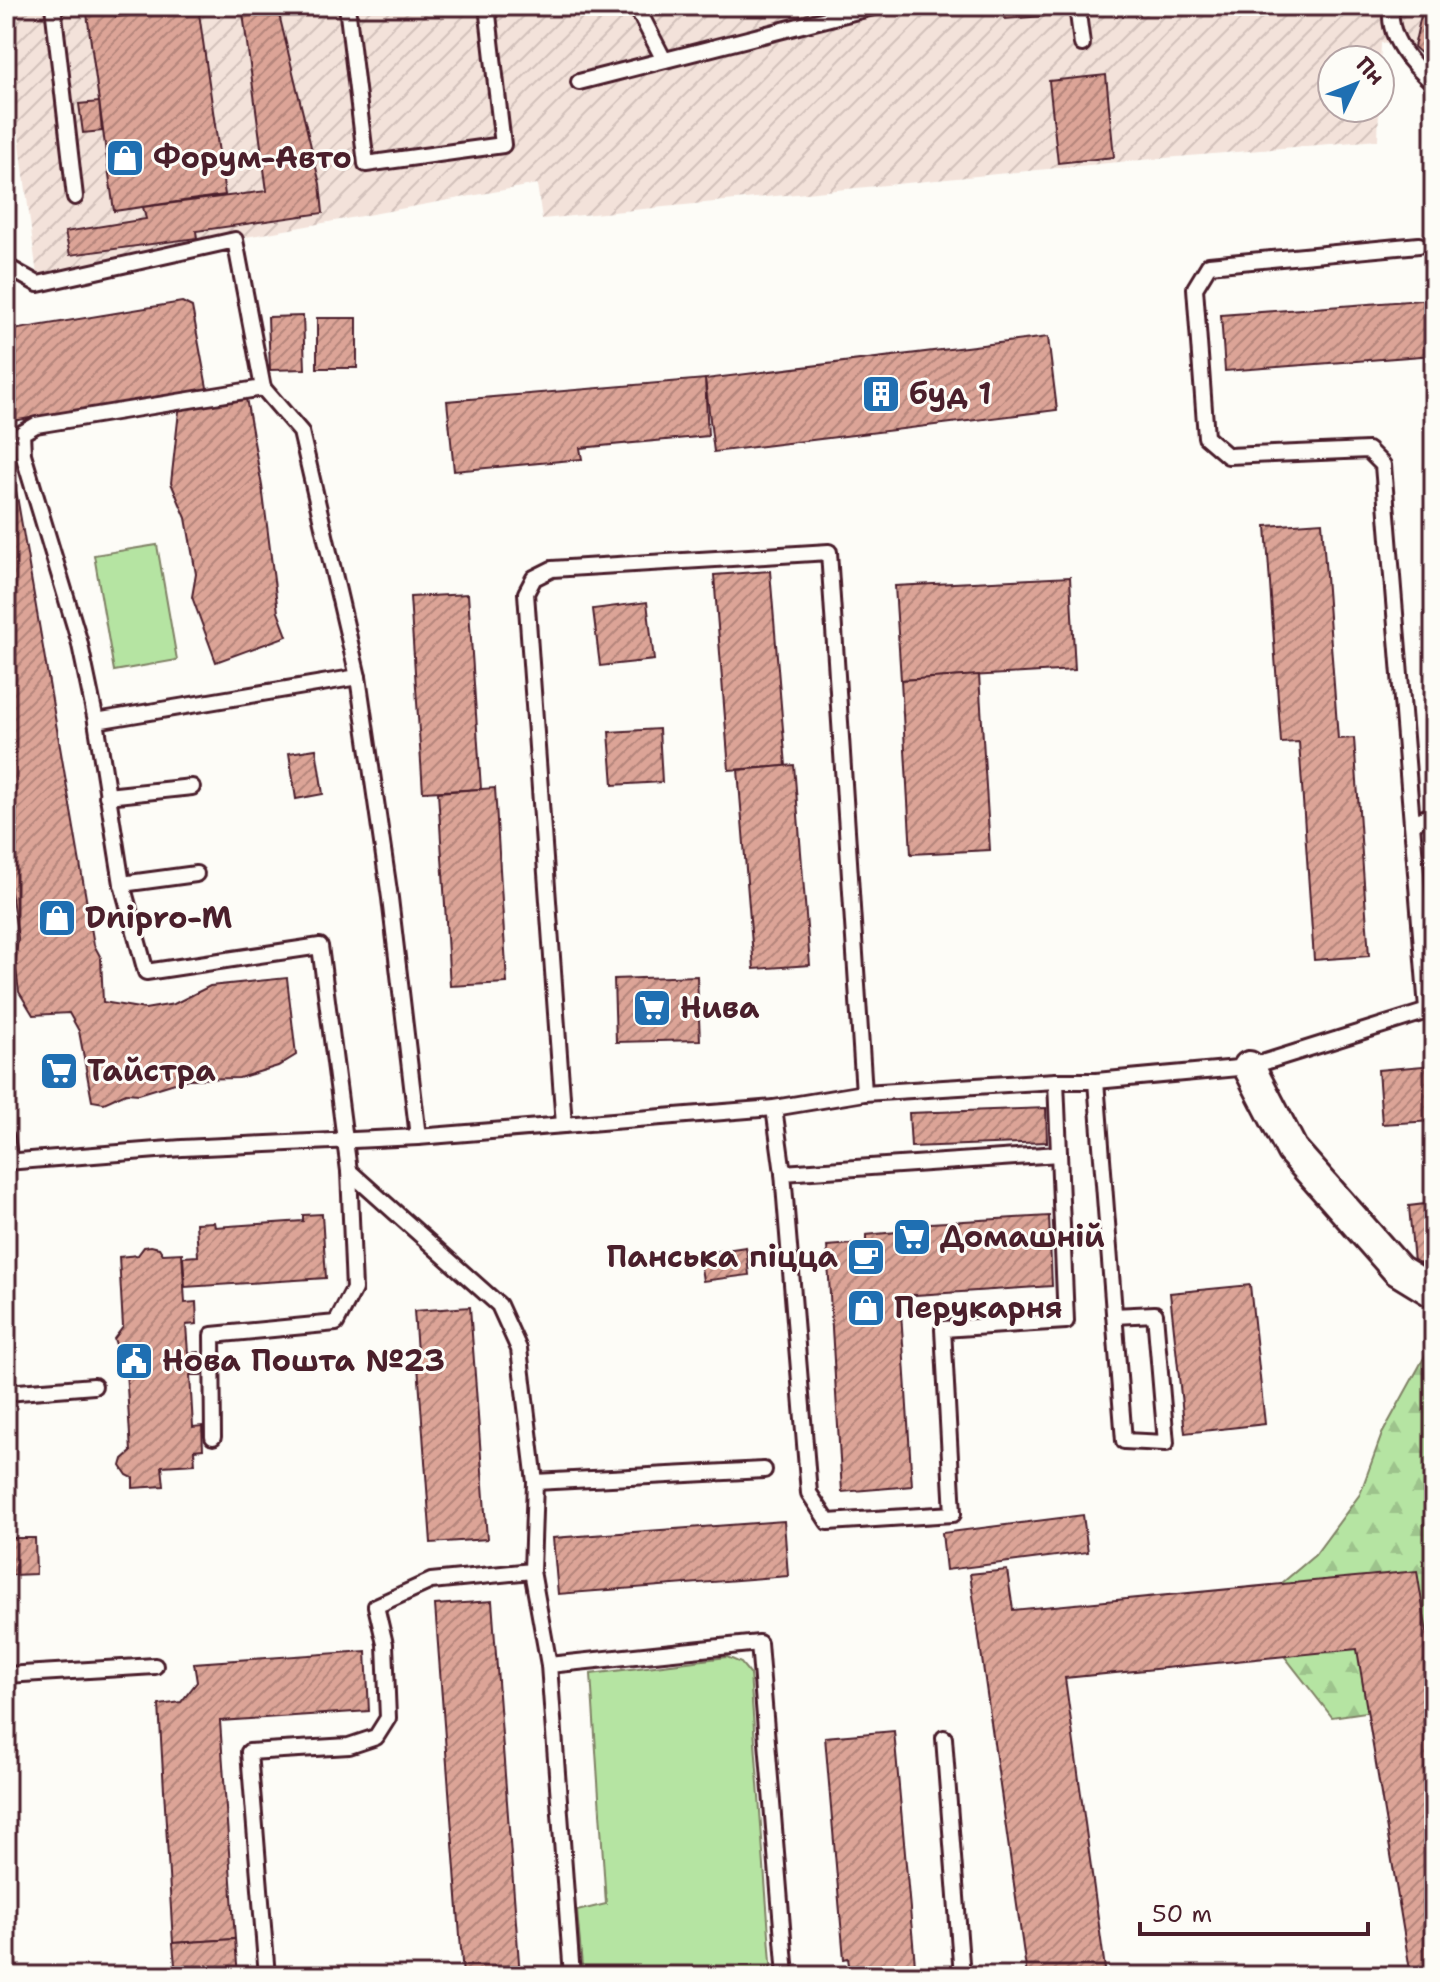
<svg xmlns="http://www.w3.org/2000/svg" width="1440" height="1982" font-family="'Shantell Sans',sans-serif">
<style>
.industrial{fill:url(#industrial-furrows)}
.green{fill:#b5e4a2;stroke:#808266;stroke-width:2}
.forest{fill:url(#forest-firs);stroke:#808266;stroke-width:2}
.building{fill:url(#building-hatch);stroke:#4a1f2b;stroke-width:2}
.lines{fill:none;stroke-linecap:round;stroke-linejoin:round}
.service-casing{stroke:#4a1f2b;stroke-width:20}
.minor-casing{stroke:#4a1f2b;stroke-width:36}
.service{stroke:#fdfcf7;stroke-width:14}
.minor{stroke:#fdfcf7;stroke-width:30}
.labels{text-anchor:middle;stroke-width:6;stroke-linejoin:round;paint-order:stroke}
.poi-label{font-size:30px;font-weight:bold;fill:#4a1f2b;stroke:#fdfcf7;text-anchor:start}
</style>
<defs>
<pattern id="industrial-furrows" width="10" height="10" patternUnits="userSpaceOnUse" patternTransform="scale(2)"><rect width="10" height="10" fill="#f3e2da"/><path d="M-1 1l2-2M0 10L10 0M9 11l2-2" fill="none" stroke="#d2c1bb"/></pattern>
<pattern id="forest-firs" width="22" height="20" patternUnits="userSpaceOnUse" patternTransform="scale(2)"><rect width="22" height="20" fill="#b5e4a2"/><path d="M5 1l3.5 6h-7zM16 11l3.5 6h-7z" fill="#9dc38c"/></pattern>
<pattern id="building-hatch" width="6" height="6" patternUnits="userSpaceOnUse" patternTransform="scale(2)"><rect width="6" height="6" fill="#dca497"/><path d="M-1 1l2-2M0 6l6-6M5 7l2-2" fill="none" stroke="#b4857b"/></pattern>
</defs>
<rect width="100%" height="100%" fill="#fdfcf7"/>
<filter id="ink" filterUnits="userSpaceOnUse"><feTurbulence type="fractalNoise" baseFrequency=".0125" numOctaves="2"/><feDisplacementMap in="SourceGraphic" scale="16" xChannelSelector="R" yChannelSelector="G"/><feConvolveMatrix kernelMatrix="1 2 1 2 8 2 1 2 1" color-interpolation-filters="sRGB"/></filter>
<g filter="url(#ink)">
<path class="industrial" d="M 6,6 L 1434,6 L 1434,65 L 1414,47 L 1381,43 L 1380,68 L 1380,60 L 1332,60 L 1332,108 L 1379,108 L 1378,140 L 1129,161 L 542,219 L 537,184 L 37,275 L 6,36 Z"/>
<g class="green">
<path d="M 157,545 L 177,660 L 114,671 L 94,555 Z"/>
<path d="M 727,1657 L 741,1663 L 750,1674 L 772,1976 L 583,1976 L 577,1911 L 606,1904 L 591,1674 Z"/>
</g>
<path class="forest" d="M 1434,1344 L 1434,1702 L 1332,1717 L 1282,1653 L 1275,1589 L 1315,1555 L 1360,1494 L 1382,1434 L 1431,1345 Z"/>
<g class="building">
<path d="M 92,6 L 110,6 L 116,17 L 198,6 L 225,195 L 114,211 L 88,21 L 87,13 Z"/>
<path d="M 126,6 L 172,6 L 172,9 L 127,15 Z"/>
<path d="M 242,6 L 277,6 L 320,184 L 323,213 L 196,231 L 197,238 L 70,255 L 65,232 L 146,219 L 143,207 L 267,191 Z"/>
<path d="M 1001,6 L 1056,6 L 1056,10 L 1044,10 L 1044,16 L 1005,19 Z"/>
<path d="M 1423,6 L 1434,6 L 1434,65 L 1414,47 Z"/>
<path d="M 1106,75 L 1114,157 L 1058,163 L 1049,81 Z"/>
<path d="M 99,102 L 102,131 L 83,133 L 79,104 Z"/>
<path d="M 1434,299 L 1434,355 L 1225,371 L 1221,315 Z"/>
<path d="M 182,302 L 192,307 L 208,393 L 246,398 L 262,486 L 278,612 L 287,636 L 216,662 L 192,597 L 196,574 L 186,518 L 171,483 L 181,393 L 6,422 L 6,331 Z"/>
<path d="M 303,316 L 305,369 L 270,370 L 268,317 Z"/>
<rect x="317" y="318" width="40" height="50"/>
<path d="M 1048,337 L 1057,410 L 714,452 L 705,379 Z"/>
<path d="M 705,379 L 708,436 L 580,448 L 582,459 L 454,471 L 447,401 Z"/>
<path d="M 6,432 L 94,945 L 101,958 L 103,1002 L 145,1009 L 174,1004 L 210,986 L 287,978 L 296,1055 L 278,1066 L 239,1078 L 188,1079 L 139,1094 L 126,1093 L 104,1103 L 92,1101 L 79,1031 L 69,1013 L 33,1015 L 19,992 L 15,963 L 18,938 L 10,885 L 6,878 Z"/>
<path d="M 1322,522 L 1338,739 L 1354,738 L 1369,956 L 1314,960 L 1299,742 L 1281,743 L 1266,526 Z"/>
<path d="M 770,571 L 786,766 L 729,770 L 714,575 Z"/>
<path d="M 1070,577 L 1075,670 L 901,680 L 895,586 Z"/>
<path d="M 468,594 L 481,789 L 423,792 L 410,597 Z"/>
<path d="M 647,602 L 654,660 L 600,666 L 593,609 Z"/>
<path d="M 979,675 L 990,850 L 911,854 L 901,680 Z"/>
<path d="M 659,729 L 662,782 L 613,785 L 609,732 Z"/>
<path d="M 316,749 L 323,794 L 296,799 L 289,753 Z"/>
<path d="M 794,765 L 810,965 L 754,969 L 738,770 Z"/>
<path d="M 495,788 L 507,983 L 450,986 L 438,792 Z"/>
<path d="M 697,976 L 700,1040 L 616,1042 L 614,979 Z"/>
<path d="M 1434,1065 L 1434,1121 L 1382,1124 L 1378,1070 Z"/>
<path d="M 1046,1108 L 1047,1142 L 911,1147 L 909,1113 Z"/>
<path d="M 1434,1203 L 1434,1261 L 1414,1263 L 1409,1206 Z"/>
<path d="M 322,1214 L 326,1278 L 185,1287 L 183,1257 L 198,1256 L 196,1223 L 214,1222 L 215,1227 L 303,1221 L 303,1215 Z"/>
<path d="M 1049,1216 L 1052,1286 L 900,1296 L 912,1486 L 842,1492 L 827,1246 L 866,1243 L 866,1235 L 897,1232 L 897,1225 Z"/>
<path d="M 151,1246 L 159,1248 L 163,1254 L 182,1253 L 185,1303 L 196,1302 L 197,1324 L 186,1325 L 188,1353 L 199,1352 L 201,1375 L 190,1375 L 193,1427 L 202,1426 L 203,1449 L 194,1450 L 195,1464 L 162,1466 L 164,1486 L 133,1488 L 133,1478 L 127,1475 L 121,1466 L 123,1459 L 131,1452 L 125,1354 L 118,1350 L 114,1339 L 123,1327 L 119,1257 L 138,1255 L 144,1247 Z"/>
<path d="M 746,1247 L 749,1275 L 703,1281 L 699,1254 Z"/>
<path d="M 1250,1285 L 1265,1424 L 1185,1433 L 1170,1293 Z"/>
<path d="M 470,1307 L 487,1539 L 431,1543 L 414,1311 Z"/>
<path d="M 1083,1515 L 1088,1552 L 946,1570 L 942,1533 Z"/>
<path d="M 784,1521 L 788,1576 L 558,1594 L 553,1538 Z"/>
<path d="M 10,1538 L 35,1538 L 36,1574 L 12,1575 Z"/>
<path d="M 1007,1570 L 1013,1610 L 1417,1571 L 1434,1677 L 1434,1976 L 1411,1976 L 1357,1649 L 1065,1678 L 1106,1976 L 1027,1976 L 970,1574 Z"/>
<path d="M 492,1601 L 520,1976 L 463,1976 L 435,1605 Z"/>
<path d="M 366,1651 L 369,1711 L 220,1721 L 235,1939 L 173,1943 L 159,1705 L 181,1702 L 197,1682 L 194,1663 Z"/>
<path d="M 894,1731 L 916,1976 L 844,1976 L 844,1973 L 850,1972 L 848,1958 L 844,1959 L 825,1737 Z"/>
<path d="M 235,1939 L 238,1976 L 176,1976 L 173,1943 Z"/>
</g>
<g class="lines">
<defs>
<g id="service">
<path d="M 53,6 L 75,197"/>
<path d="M 347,6 L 366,164 L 503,145 L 487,6"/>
<path d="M 636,6 L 664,60"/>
<path d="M 1077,6 L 1082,44"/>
<path d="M 1392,6 C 1385,37 1413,65 1434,84"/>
<path d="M 579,82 L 877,6"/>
<path d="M 1419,245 L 1209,265 L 1195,288 L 1206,437 L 1228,456 L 1368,450 L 1383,465 L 1427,1009"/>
<path d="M 6,266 L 38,284 L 235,240 L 263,388 L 36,425 L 22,433 L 23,454 L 79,640 L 96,721 L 122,884 L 146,972 L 320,946 L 349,1171 L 499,1305 L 519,1349 L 535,1482 L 532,1571 L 549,1665 L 572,1976"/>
<path d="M 263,388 L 301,432 L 358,677 L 390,898 L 418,1137"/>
<path d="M 96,721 L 358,677"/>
<path d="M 107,796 L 192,787"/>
<path d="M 1412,823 L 1434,814"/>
<path d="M 122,884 L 196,874"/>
<path d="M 1096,1081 L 1124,1441 L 1166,1443 L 1155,1314 L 1114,1316"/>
<path d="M 774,1108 L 783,1173 L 809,1493 L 828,1522 L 953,1514 L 943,1329 L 1066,1321 L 1056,1081"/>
<path d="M 564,1125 L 526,593 L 534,578 L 552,569 L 829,552 L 864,1093"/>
<path d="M 6,1137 L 10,1162"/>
<path d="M 6,1162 L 182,1148 L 418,1137 L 564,1125 L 774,1108 L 864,1093 L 1056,1081 L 1096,1081 L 1249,1067 L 1434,1009"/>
<path d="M 783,1173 L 1059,1154"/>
<path d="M 6,1393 L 94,1386"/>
<path d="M 213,1437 L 212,1335 L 336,1323 L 354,1289 L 349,1171"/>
<path d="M 535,1482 L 764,1470"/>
<path d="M 549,1665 L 759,1643 L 786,1976"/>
<path d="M 6,1675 L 155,1666"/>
<path d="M 944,1738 L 962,1976"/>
<path d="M 267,1976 L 249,1752 L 349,1746 L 376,1737 L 388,1718 L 385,1644 L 376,1606 L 431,1581 L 532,1571"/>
</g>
<path id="minor" d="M 1249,1067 L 1292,1150 L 1398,1270 L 1434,1292"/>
</defs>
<use href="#service" class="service-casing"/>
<use href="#minor" class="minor-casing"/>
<use href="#service" class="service"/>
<use href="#minor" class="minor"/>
</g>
</g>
<defs>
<symbol id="shop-square" viewBox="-11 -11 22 22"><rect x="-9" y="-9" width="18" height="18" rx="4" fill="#1f6fb2" stroke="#fdfcf7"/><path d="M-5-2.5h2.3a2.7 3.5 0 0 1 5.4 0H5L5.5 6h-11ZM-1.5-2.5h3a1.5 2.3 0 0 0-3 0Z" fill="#fff"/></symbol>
<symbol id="building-square" viewBox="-11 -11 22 22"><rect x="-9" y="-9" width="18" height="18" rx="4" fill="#1f6fb2" stroke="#fdfcf7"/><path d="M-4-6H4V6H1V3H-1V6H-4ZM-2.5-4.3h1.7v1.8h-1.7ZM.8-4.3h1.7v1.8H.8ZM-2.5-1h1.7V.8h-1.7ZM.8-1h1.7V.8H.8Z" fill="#fff"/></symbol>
<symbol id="supermarket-square" viewBox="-11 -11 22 22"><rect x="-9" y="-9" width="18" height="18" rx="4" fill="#1f6fb2" stroke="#fdfcf7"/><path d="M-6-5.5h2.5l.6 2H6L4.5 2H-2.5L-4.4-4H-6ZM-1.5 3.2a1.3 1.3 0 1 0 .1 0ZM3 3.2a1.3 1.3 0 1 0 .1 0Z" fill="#fff"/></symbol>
<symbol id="cafe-square" viewBox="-11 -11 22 22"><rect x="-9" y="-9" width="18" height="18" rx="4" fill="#1f6fb2" stroke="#fdfcf7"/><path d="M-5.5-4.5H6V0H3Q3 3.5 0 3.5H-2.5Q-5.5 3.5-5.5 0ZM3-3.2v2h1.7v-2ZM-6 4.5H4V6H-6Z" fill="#fff"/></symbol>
<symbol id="civic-square" viewBox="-11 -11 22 22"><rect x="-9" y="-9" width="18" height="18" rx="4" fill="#1f6fb2" stroke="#fdfcf7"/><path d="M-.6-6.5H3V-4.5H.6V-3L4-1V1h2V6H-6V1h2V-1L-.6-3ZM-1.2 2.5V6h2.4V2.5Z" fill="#fff"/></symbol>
</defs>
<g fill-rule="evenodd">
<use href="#shop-square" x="103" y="136" width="44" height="44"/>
<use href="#building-square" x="859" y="372" width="44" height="44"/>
<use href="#shop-square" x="35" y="896" width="44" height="44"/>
<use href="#supermarket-square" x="630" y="986" width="44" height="44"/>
<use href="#supermarket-square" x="37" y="1049" width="44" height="44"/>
<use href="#supermarket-square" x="890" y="1215" width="44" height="44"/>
<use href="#cafe-square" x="844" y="1235" width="44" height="44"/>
<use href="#shop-square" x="844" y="1286" width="44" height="44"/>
<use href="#civic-square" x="112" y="1339" width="44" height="44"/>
</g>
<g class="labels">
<g class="poi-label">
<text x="153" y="168">Форум-Авто</text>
<text x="909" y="404">буд 1</text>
<text x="85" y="928">Dnipro-M</text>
<text x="680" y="1018">Нива</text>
<text x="87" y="1081">Тайстра</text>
<text x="940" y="1247">Домашній</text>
<text x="838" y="1267" text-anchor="end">Панська пiцца</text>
<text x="894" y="1318">Перукарня</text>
<text x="162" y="1371">Нова Пошта №23</text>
</g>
</g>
<rect width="1440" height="1982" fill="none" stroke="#fdfcf7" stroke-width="32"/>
<rect x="16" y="16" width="1408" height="1950" fill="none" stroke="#4a1f2b" stroke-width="3" filter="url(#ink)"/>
<g transform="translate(1356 84) rotate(47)"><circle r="38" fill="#fdfcf7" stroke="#b5a4a5" stroke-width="2"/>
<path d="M0-6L14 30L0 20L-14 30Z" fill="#1f6fb2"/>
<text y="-12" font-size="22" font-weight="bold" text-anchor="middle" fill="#4a1f2b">Пн</text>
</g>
<path d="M1140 1922v12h228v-12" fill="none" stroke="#4a1f2b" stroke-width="4"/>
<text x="1152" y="1922" font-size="24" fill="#4a1f2b" stroke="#fdfcf7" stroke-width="6" paint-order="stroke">50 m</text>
</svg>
